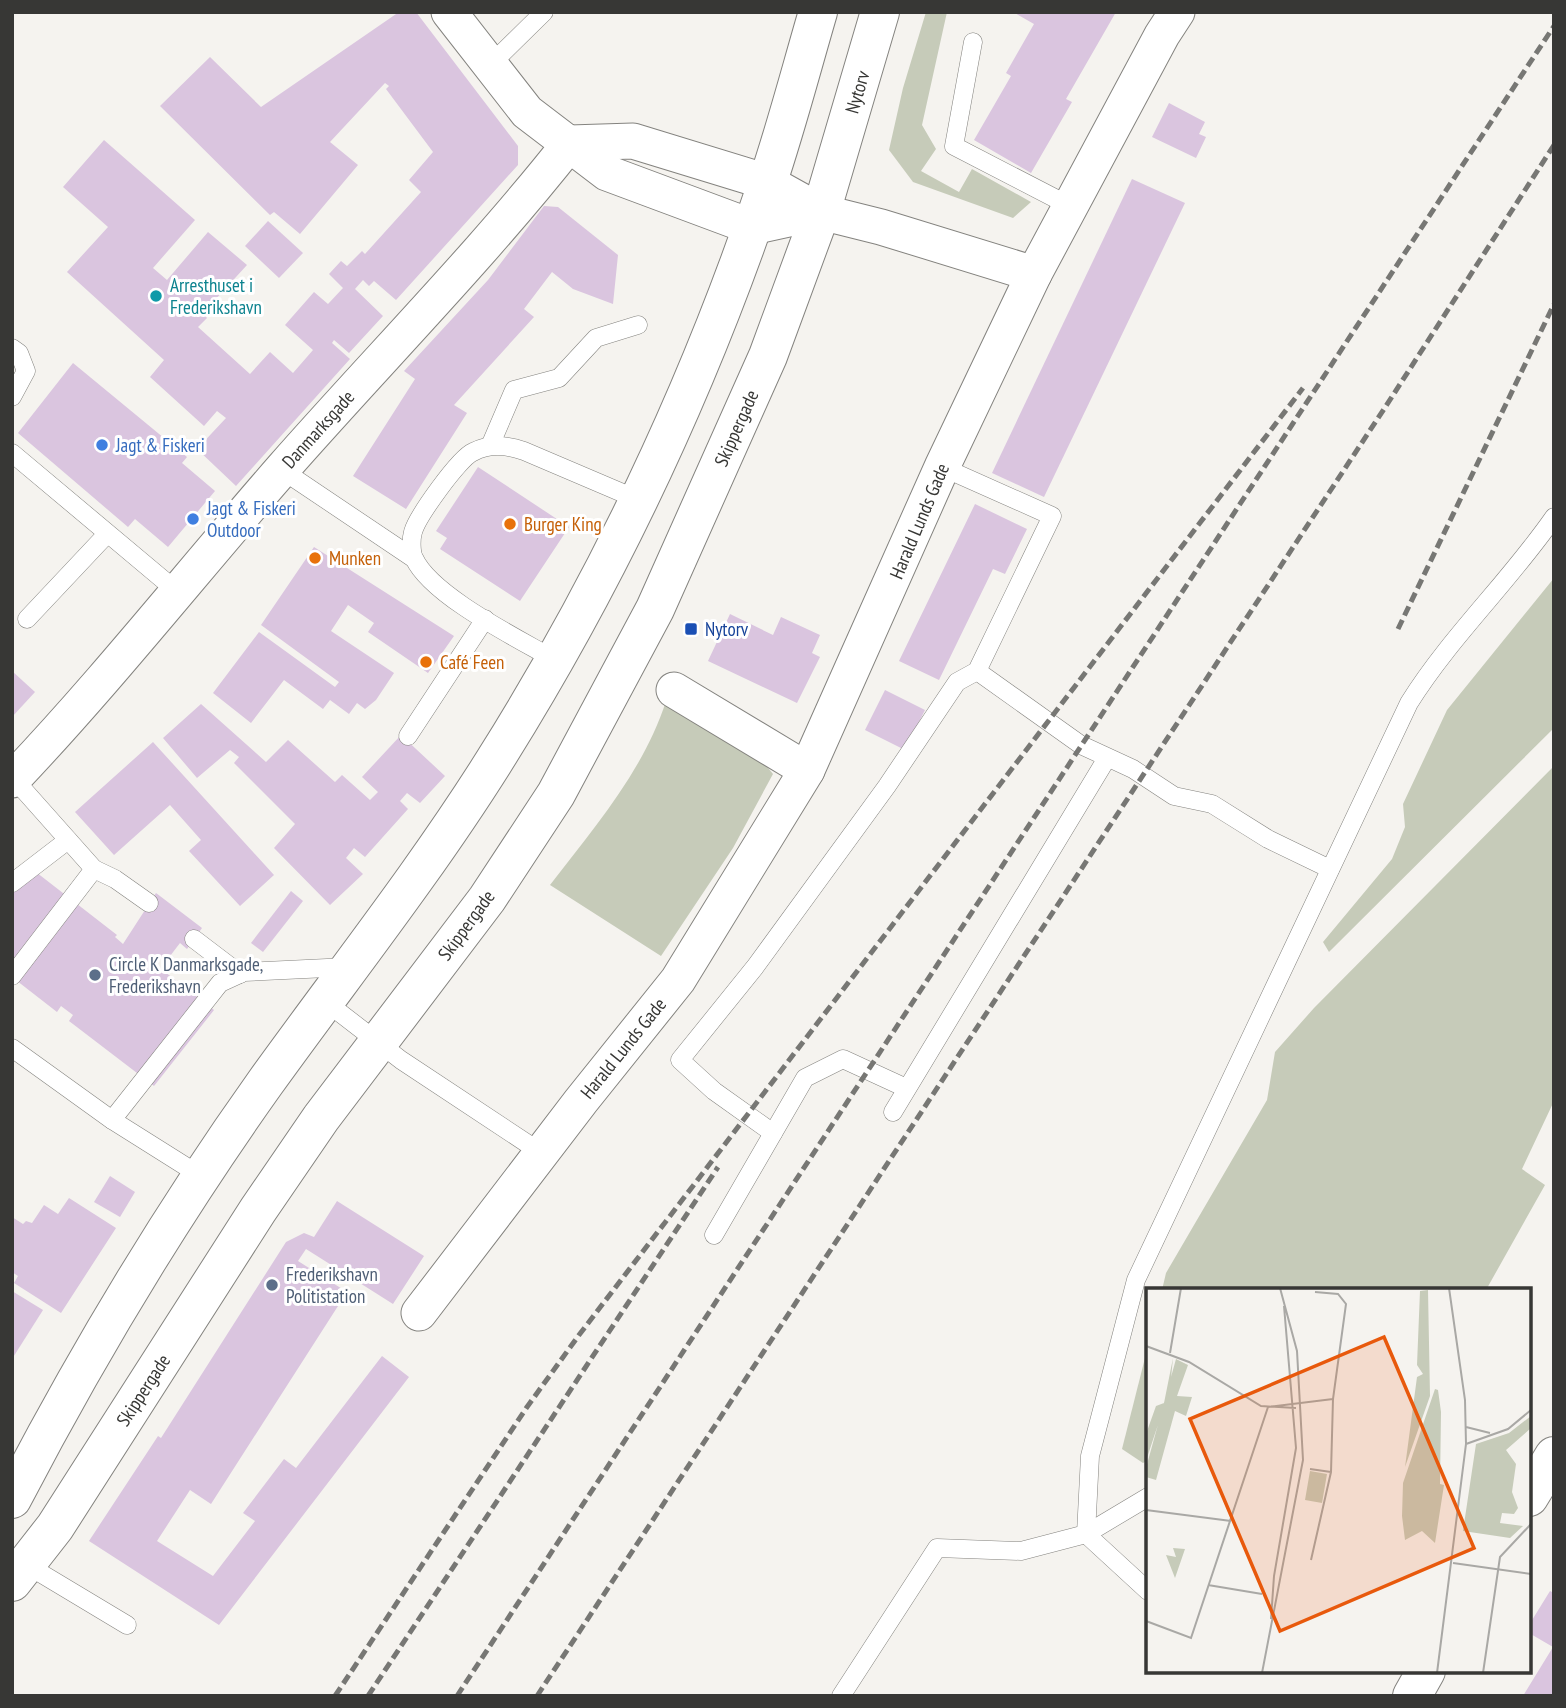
<svg xmlns="http://www.w3.org/2000/svg" width="1566" height="1708" font-family="'PT Sans Narrow',sans-serif">
<style>
.green{fill:#c6cbb9}
.building{fill:#dac5df}
.lines{fill:none;stroke-linecap:round;stroke-linejoin:round}
.lane-casing{stroke:#84837f;stroke-width:19}
.street-casing{stroke:#84837f;stroke-width:37}
.secondary-casing{stroke:#84837f;stroke-width:40}
.primary-casing{stroke:#84837f;stroke-width:40}
.lane{stroke:#fff;stroke-width:18}
.street{stroke:#fff;stroke-width:35}
.secondary{stroke:#fff;stroke-width:38}
.primary{stroke:#fff;stroke-width:38}
.rail{stroke:#777774;stroke-width:5;stroke-dasharray:10 5;stroke-linecap:butt}
.culture-dot{fill:#0f9aa8;stroke:#fff;stroke-width:2.5}
.shop-dot{fill:#3f7fe0;stroke:#fff;stroke-width:2.5}
.food-dot{fill:#e8710a;stroke:#fff;stroke-width:2.5}
.transit-dot{fill:#1a4fb4;stroke:#fff;stroke-width:2.5}
.service-dot{fill:#5c6f8a;stroke:#fff;stroke-width:2.5}
.labels{text-anchor:middle;stroke-width:6;stroke-linejoin:round;paint-order:stroke}
.street-label{font-size:19px;fill:#373735;stroke:#fff}
.culture-label{font-size:19px;fill:#0d838f;stroke:#fff;text-anchor:start}
.shop-label{font-size:19px;fill:#366cbe;stroke:#fff;text-anchor:start}
.food-label{font-size:19px;fill:#c56008;stroke:#fff;text-anchor:start}
.transit-label{font-size:19px;fill:#164399;stroke:#fff;text-anchor:start}
.service-label{font-size:19px;fill:#4e5e75;stroke:#fff;text-anchor:start}
.inset-road{fill:none;stroke:#a9a8a5;stroke-width:2}
.view{fill:#e8590c;fill-opacity:0.15;stroke:#e8590c;stroke-width:3.5}
.inset-edge{fill:none;stroke:#373735;stroke-width:3.5}
</style>
<rect width="100%" height="100%" fill="#f5f3ef"/>
<g class="green">
<path d="M 926,12 L 947,12 L 922,125 L 936,149 L 921,171 L 959,192 L 972,169 L 1031,202 L 1013,218 L 913,182 L 889,150 L 903,88 Z"/>
<path d="M 1554,578 L 1554,728 L 1329,952 L 1323,942 L 1392,859 L 1405,827 L 1403,804 L 1447,710 Z"/>
<path d="M 666,701 L 764,763 L 773,774 L 733,848 L 661,956 L 550,885 C 594,828 644,770 666,701 Z"/>
<path d="M 1554,766 L 1554,1101 L 1522,1169 L 1545,1185 L 1486,1290 L 1162,1290 L 1166,1273 L 1267,1100 L 1275,1052 L 1314,1008 Z"/>
<path d="M 1148,1346 L 1148,1460 L 1143,1463 L 1122,1449 Z"/>
</g>
<g class="building">
<path d="M 399,12 L 416,12 L 518,146 L 518,165 L 396,300 L 374,281 L 369,286 L 363,280 L 355,289 L 383,316 L 349,353 L 334,340 L 332,343 L 350,359 L 236,486 L 197,449 L 226,418 L 217,411 L 204,426 L 150,377 L 164,360 L 67,272 L 108,227 L 63,187 L 104,140 L 195,220 L 153,268 L 167,280 L 208,232 L 247,265 L 203,313 L 207,318 L 198,327 L 250,374 L 270,352 L 293,373 L 313,350 L 285,325 L 314,292 L 328,304 L 343,288 L 329,274 L 341,261 L 347,266 L 362,251 L 365,254 L 421,192 L 409,180 L 433,152 L 386,89 L 389,86 L 385,83 L 330,142 L 358,165 L 300,234 L 274,212 L 270,215 L 160,106 L 210,57 L 261,107 Z"/>
<path d="M 1013,12 L 1116,12 L 1066,99 L 1072,102 L 1031,173 L 974,140 L 1011,76 L 1006,73 L 1034,24 Z"/>
<path d="M 1169,103 L 1205,122 L 1199,134 L 1206,137 L 1196,158 L 1152,137 Z"/>
<path d="M 1132,179 L 1185,203 L 1044,497 L 992,473 Z"/>
<path d="M 544,206 L 558,207 L 618,255 L 613,304 L 573,289 L 552,272 L 524,309 L 534,317 L 454,405 L 467,413 L 406,509 L 353,476 L 415,379 L 404,371 L 488,280 Z"/>
<path d="M 268,221 L 303,253 L 279,278 L 245,246 Z"/>
<path d="M 73,363 L 187,457 L 182,463 L 215,491 L 168,547 L 135,519 L 128,527 L 18,433 Z"/>
<path d="M 478,467 L 569,527 L 520,601 L 440,549 L 447,538 L 436,531 Z"/>
<path d="M 975,504 L 1027,529 L 1005,574 L 993,569 L 939,680 L 899,661 Z"/>
<path d="M 314,547 L 454,636 L 428,673 L 368,632 L 374,623 L 348,605 L 331,631 L 394,673 L 376,700 L 365,709 L 357,703 L 349,714 L 330,700 L 323,709 L 284,680 L 251,723 L 213,693 L 259,632 L 335,687 L 339,682 L 261,625 Z"/>
<path d="M 730,614 L 773,635 L 781,617 L 820,635 L 812,653 L 820,657 L 797,703 L 708,661 Z"/>
<path d="M 12,671 L 35,692 L 12,717 Z"/>
<path d="M 885,690 L 925,710 L 905,750 L 865,730 Z"/>
<path d="M 201,704 L 266,762 L 288,740 L 335,782 L 342,775 L 370,800 L 378,792 L 362,777 L 401,735 L 445,776 L 420,803 L 407,793 L 400,801 L 408,809 L 365,857 L 354,848 L 346,858 L 363,874 L 330,905 L 274,848 L 295,824 L 234,763 L 239,757 L 230,750 L 197,778 L 163,738 Z"/>
<path d="M 153,742 L 274,875 L 240,906 L 189,851 L 201,840 L 170,805 L 114,855 L 75,812 Z"/>
<path d="M 32,869 L 117,935 L 115,937 L 123,944 L 156,893 L 202,928 L 187,949 L 180,943 L 167,960 L 162,957 L 156,965 L 214,1010 L 154,1086 L 69,1021 L 73,1015 L 61,1006 L 57,1012 L 12,977 L 12,895 Z"/>
<path d="M 291,891 L 303,901 L 263,952 L 251,943 Z"/>
<path d="M 110,1176 L 135,1192 L 120,1217 L 94,1202 Z"/>
<path d="M 69,1198 L 116,1228 L 61,1313 L 14,1283 L 18,1276 L 12,1272 L 12,1217 L 23,1224 L 26,1221 L 32,1223 L 44,1205 L 58,1214 Z"/>
<path d="M 337,1201 L 424,1256 L 393,1304 L 306,1249 L 298,1261 L 347,1292 L 211,1504 L 190,1490 L 157,1541 L 213,1576 L 255,1521 L 243,1513 L 284,1459 L 296,1468 L 382,1356 L 409,1377 L 219,1625 L 89,1541 L 158,1436 L 161,1438 L 286,1242 L 304,1233 L 314,1237 Z"/>
<path d="M 12,1291 L 43,1310 L 12,1359 Z"/>
<path d="M 1550,1591 L 1554,1593 L 1554,1696 L 1523,1696 L 1553,1647 L 1529,1633 L 1529,1625 Z"/>
</g>
<g class="lines">
<defs>
<g id="lane">
<path d="M 973,42 L 954,146 L 1070,206"/>
<path d="M 490,65 L 544,12"/>
<path d="M 12,348 L 19,353 L 26,371 L 12,397"/>
<path d="M 490,446 L 514,390 L 559,378 L 596,338 L 638,325"/>
<path d="M 12,453 L 179,593"/>
<path d="M 282,470 L 413,558"/>
<path d="M 27,619 L 107,534"/>
<path d="M 555,660 C 519,639 431,596 414,558 C 411,552 411,539 413,532 C 417,517 459,458 473,452 C 490,443 507,445 524,451 L 639,500"/>
<path d="M 977,671 L 1081,745 L 1133,769 L 1174,796 L 1212,804 L 1268,839 L 1330,869"/>
<path d="M 408,736 L 485,619"/>
<path d="M 94,869 L 115,879 L 149,903"/>
<path d="M 12,883 L 68,840"/>
<path d="M 194,939 L 240,974"/>
<path d="M 12,976 L 94,869 L 14,779"/>
<path d="M 326,1002 L 401,1060 L 543,1154"/>
<path d="M 12,1048 L 112,1120"/>
<path d="M 893,1112 L 1107,758"/>
<path d="M 773,1133 L 714,1091 L 680,1060 L 755,967 L 887,786 L 957,682 L 977,671 L 1052,516 L 942,467"/>
<path d="M 201,1176 L 112,1120 L 220,983 L 244,972 L 348,967"/>
<path d="M 714,1235 L 805,1078 L 843,1059 L 906,1088"/>
<path d="M 1086,1534 L 1090,1456 L 1136,1280 L 1409,703 C 1451,636 1509,582 1554,517"/>
<path d="M 1086,1534 L 1148,1591"/>
<path d="M 22,1562 L 127,1625"/>
<path d="M 841,1696 L 937,1548 L 1021,1551 L 1086,1534 L 1148,1497"/>
</g>
<g id="street">
<path d="M 449,12 L 527,112 L 607,173 L 752,227 L 821,212"/>
<path d="M 570,143 L 633,141 L 767,182 L 821,212 L 881,227 L 1034,274"/>
<path d="M 674,690 L 807,770"/>
<path d="M 12,780 C 107,680 192,572 283,468 C 378,360 481,256 570,143"/>
<path d="M 419,1313 L 581,1101 L 678,980 L 807,770 L 942,467 L 1034,274 L 1162,35 L 1177,12"/>
</g>
<g id="secondary">
<path d="M 1529,1497 L 1554,1456"/>
<path d="M 1412,1696 L 1426,1671"/>
</g>
<g id="primary">
<path d="M 12,1499 C 87,1355 171,1215 265,1083 C 342,976 423,874 493,763 C 607,582 699,387 767,184 C 786,128 801,70 818,12"/>
<path d="M 12,1582 L 55,1527 L 258,1210 L 321,1118 L 487,899 L 556,794 L 655,609 L 768,356 L 821,212 L 880,12"/>
</g>
</defs>
<use href="#lane" class="lane-casing"/>
<use href="#street" class="street-casing"/>
<use href="#secondary" class="secondary-casing"/>
<use href="#primary" class="primary-casing"/>
<use href="#lane" class="lane"/>
<use href="#street" class="street"/>
<use href="#secondary" class="secondary"/>
<use href="#primary" class="primary"/>
<g class="rail">
<path d="M 1398,629 L 1554,304"/>
<path d="M 335,1696 L 527,1407 L 579,1335 L 1303,388"/>
<path d="M 368,1696 L 718,1167"/>
<path d="M 457,1696 L 1554,26"/>
<path d="M 537,1696 L 1386,406 L 1554,145"/>
</g>
</g>
<circle class="culture-dot" cx="156" cy="296" r="7"/>
<g class="shop-dot">
<circle cx="102" cy="445" r="7"/>
<circle cx="193" cy="519" r="7"/>
</g>
<g class="food-dot">
<circle cx="510" cy="524" r="7"/>
<circle cx="315" cy="558" r="7"/>
<circle cx="426" cy="662" r="7"/>
</g>
<rect class="transit-dot" x="684" y="622" width="14" height="14" rx="3.5"/>
<g class="service-dot">
<circle cx="95" cy="975" r="7"/>
<circle cx="272" cy="1285" r="7"/>
</g>
<g class="labels">
<g class="street-label">
<text transform="translate(857 92) rotate(-74)" y="7">Nytorv</text>
<text transform="translate(736 428) rotate(-66)" y="7">Skippergade</text>
<text transform="translate(318 429) rotate(-48)" y="7">Danmarksgade</text>
<text transform="translate(919 521) rotate(-67)" y="7">Harald Lunds Gade</text>
<text transform="translate(466 925) rotate(-54)" y="7">Skippergade</text>
<text transform="translate(623 1048) rotate(-51)" y="7">Harald Lunds Gade</text>
<text transform="translate(143 1390) rotate(-57)" y="7">Skippergade</text>
</g>
<g class="culture-label">
<text x="170" y="292">Arresthuset i<tspan x="170" dy="22">Frederikshavn</tspan></text>
</g>
<g class="shop-label">
<text x="116" y="452">Jagt &amp; Fiskeri</text>
<text x="207" y="515">Jagt &amp; Fiskeri<tspan x="207" dy="22">Outdoor</tspan></text>
</g>
<g class="food-label">
<text x="524" y="531">Burger King</text>
<text x="329" y="565">Munken</text>
<text x="440" y="669">Café Feen</text>
</g>
<g class="transit-label">
<text x="705" y="636">Nytorv</text>
</g>
<g class="service-label">
<text x="109" y="971">Circle K Danmarksgade,<tspan x="109" dy="22">Frederikshavn</tspan></text>
<text x="286" y="1281">Frederikshavn<tspan x="286" dy="22">Politistation</tspan></text>
</g>
</g>
<g transform="translate(1146 1288)">
<rect width="385" height="385" fill="#f5f3ef"/>
<path d="M 282,2 L 284,108 L 259,179 L 271,89 L 277,86 L 271,77 L 274,3 ZM 27,70 L 24,100 L 0,173 L 0,146 L 10,118 L 18,115 ZM 30,71 L 42,77 L 31,108 L 46,109 L 40,128 L 29,123 L 10,192 L 0,189 L 0,180 ZM 289,101 L 292,102 L 295,124 L 294,196 L 298,197 L 289,255 L 276,243 L 259,252 L 256,228 L 257,195 ZM 385,128 L 385,140 L 360,162 L 370,176 L 366,204 L 372,220 L 368,226 L 356,225 L 354,235 L 377,238 L 364,250 L 317,243 L 330,156 L 363,145 ZM 164,183 L 181,186 L 176,215 L 159,212 ZM 27,260 L 39,261 L 29,290 L 20,267 L 30,269 Z" fill="#c6cbb9"/>
<path class="inset-road" d="M 0,58 L 43,74 L 115,118 L 150,120M 24,65 L 35,0M 122,119 L 187,111M 320,139 L 344,145M 320,156 L 362,141 L 385,122M 164,181 L 185,184M 0,222 L 85,233M 165,272 L 185,184 L 187,111 L 200,16 L 192,6 L 169,4M 307,275 L 385,286M 62,297 L 116,306M 125,331 L 128,288 L 150,160 L 138,18M 0,333 L 45,350 L 122,119M 116,385 L 157,172 L 151,63 L 134,0M 291,385 L 320,156 L 319,112 L 303,0M 337,385 L 354,269 L 385,236"/>
<path class="view" d="M 238,49 L 328,260 L 134,343 L 44,131 Z"/>
<rect width="385" height="385" class="inset-edge"/>
</g>
<rect width="1566" height="1708" fill="none" stroke="#373735" stroke-width="28"/>
</svg>
